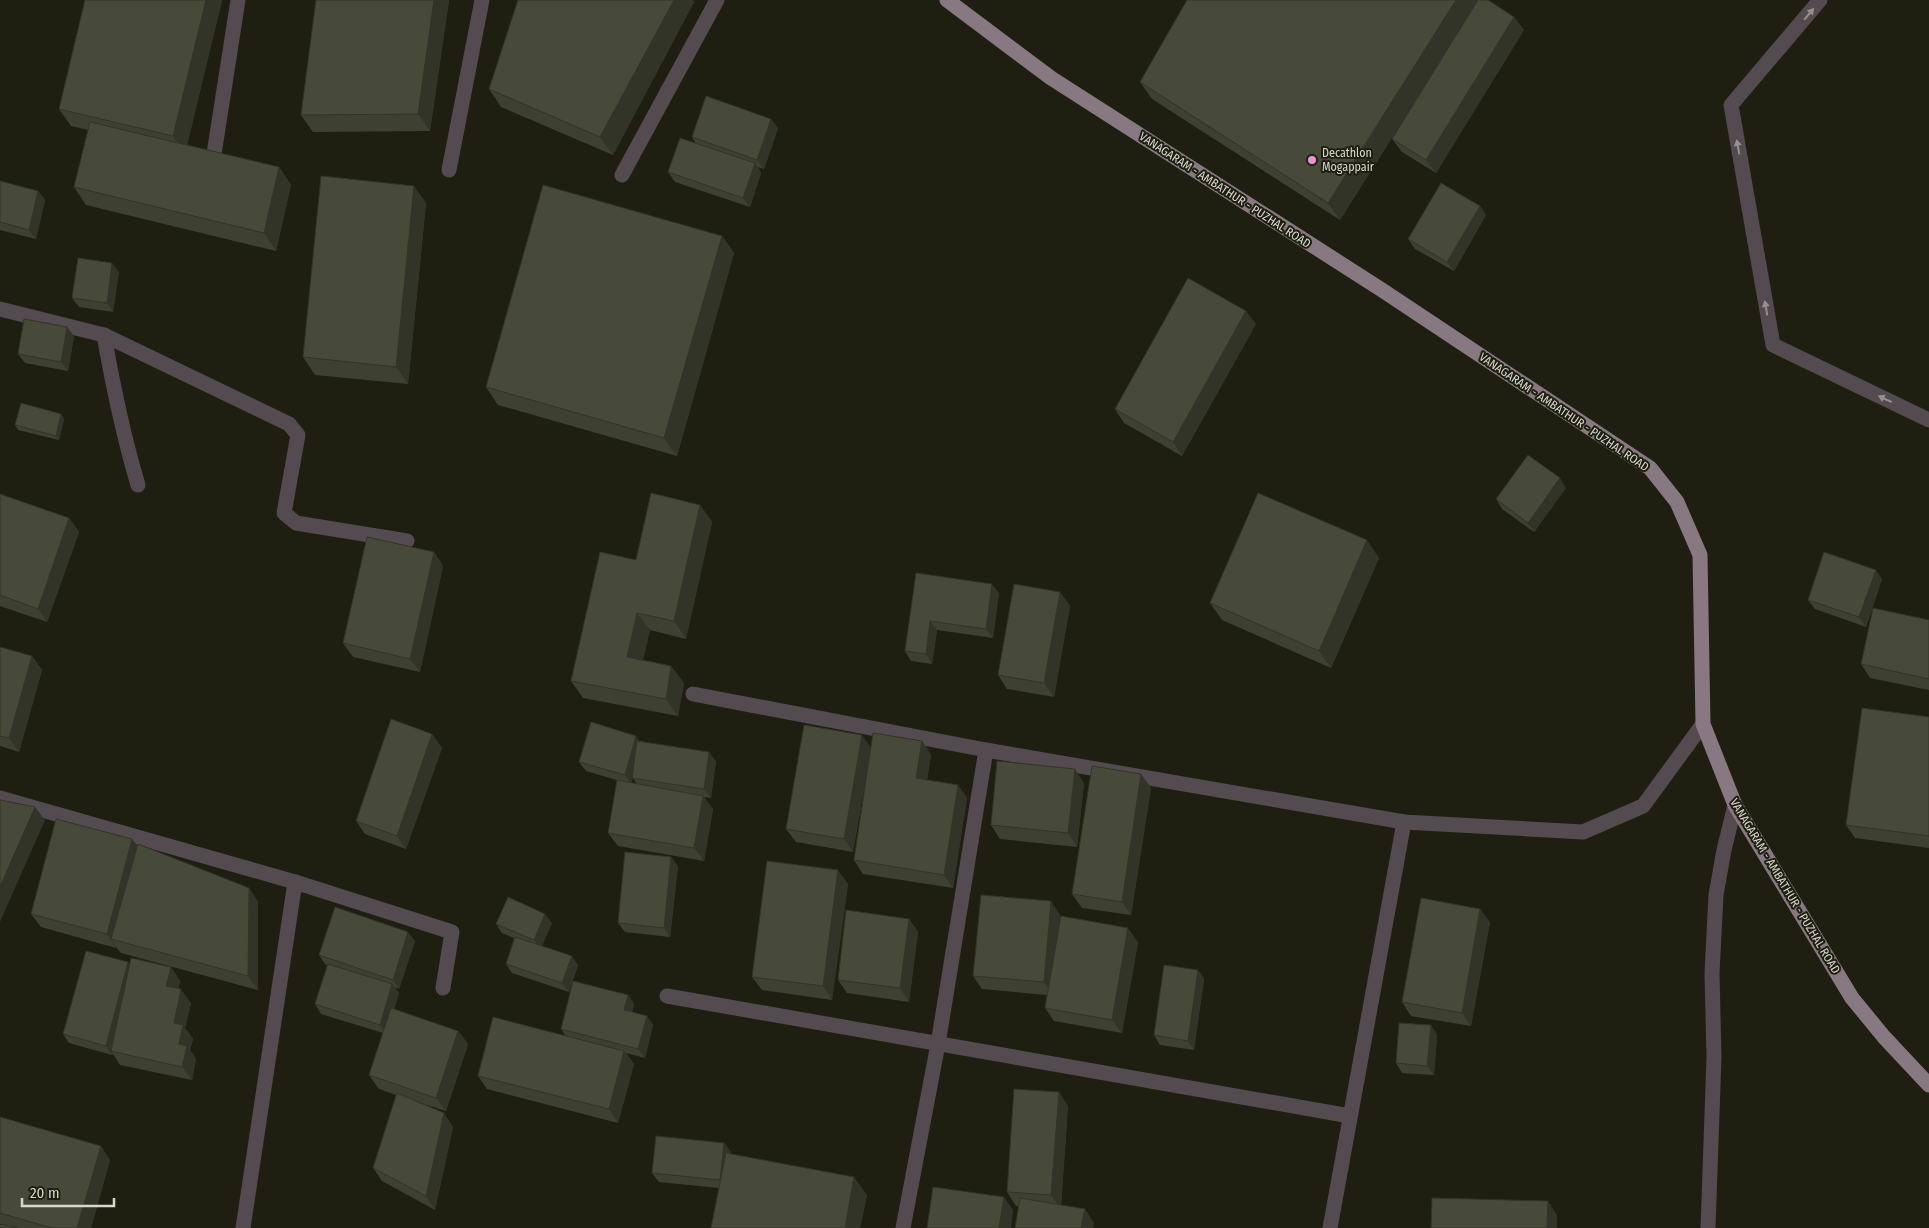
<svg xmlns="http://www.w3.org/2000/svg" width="1929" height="1228" font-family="'Fira Sans Condensed',sans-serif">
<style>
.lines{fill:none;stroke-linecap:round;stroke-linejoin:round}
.lane{stroke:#534b50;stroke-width:15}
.street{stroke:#534b50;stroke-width:15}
.primary{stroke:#887881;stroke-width:15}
.wall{fill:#3e4031;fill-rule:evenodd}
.shaded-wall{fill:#323428}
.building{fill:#484a39;stroke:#323428}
.oneway{fill:#94918e}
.poi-dot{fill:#f591d3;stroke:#1e1f10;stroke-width:2}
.labels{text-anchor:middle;stroke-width:4;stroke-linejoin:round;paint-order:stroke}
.poi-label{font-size:12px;fill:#d6d7cd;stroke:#1e1f10;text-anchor:start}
.street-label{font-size:12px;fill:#d6d7cd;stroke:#1e1f10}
</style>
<rect width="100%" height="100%" fill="#1e1f10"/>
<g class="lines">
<g class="lane">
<path d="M 214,154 L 238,0"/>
<path d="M 449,170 L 482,0"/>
<path d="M 622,175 L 717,0"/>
</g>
<g class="street">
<path d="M 1820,0 L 1731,105 L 1773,345 L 1929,420"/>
<path d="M 0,309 L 104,335 L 289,424 L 298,435 L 284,513 L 296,523 L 407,541"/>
<path d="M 104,335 C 113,386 123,435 138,485"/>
<path d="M 693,694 L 986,750"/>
<path d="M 0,798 L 295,882 L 452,932 L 443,988"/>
<path d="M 667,996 L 1350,1116"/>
<path d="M 243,1228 L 295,882"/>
<path d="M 903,1228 L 938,1044 L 986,750 L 1404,822 L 1583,832 L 1643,806 L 1703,724"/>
<path d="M 1330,1228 L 1404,822"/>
<path d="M 1708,1228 L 1714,1057 L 1712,973 L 1716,895 L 1724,850 L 1735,805"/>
</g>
<path class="primary" d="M 947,0 L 1051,78 L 1382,290 L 1650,468 L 1677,502 L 1700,555 L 1703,724 L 1735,805 L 1852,998 L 1884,1037 L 1929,1085"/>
</g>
<g class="wall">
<path d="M 222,0 L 187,145 L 279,167 L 291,185 L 276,251 L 86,205 L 74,187 L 88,130 L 71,126 L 59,109 Z"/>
<path d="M 316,0 L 449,0 L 430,131 L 313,132 L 301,115 Z"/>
<path d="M 518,0 L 692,0 L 694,2 L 613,155 L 501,107 L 489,89 Z"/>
<path d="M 1514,17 L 1524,30 L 1436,173 L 1402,152 L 1392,139 L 1424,87 L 1340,220 L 1152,99 L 1140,82 Z"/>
<path d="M 778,128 L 764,169 L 758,167 L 761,173 L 750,207 L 675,182 L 668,172 L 696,144 L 692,137 Z"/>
<path d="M 0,181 L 38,191 L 45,200 L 36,239 L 0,230 Z"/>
<path d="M 426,203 L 408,384 L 315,375 L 303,357 Z"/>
<path d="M 1480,206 L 1486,215 L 1454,271 L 1415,249 L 1408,239 Z"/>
<path d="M 722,236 L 734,253 L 677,456 L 498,405 L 486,387 Z"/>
<path d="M 119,272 L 113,312 L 79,307 L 72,298 Z"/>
<path d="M 1256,324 L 1182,456 L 1124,423 L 1115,409 Z"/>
<path d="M 74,336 L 68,371 L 25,363 L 18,354 Z"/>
<path d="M 61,414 L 64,419 L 59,440 L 18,430 L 15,425 Z"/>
<path d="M 1566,488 L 1534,532 L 1502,509 L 1496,499 Z"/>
<path d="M 0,494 L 69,518 L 79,532 L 47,622 L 0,606 Z"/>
<path d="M 700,505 L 712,522 L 686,639 L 650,630 L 643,660 L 671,666 L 684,683 L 678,716 L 583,698 L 571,681 L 636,560 Z"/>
<path d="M 434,552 L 443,566 L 420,672 L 353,657 L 343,643 Z"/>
<path d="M 1379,558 L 1331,668 L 1222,620 L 1210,603 Z"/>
<path d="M 916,573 L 999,593 L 993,638 L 937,630 L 932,664 L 911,661 L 905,651 Z"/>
<path d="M 1882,579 L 1866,627 L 1815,609 L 1808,600 Z"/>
<path d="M 1060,592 L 1070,606 L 1054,697 L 1007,689 L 998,675 Z"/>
<path d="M 1929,620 L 1929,690 L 1870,678 L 1861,664 Z"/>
<path d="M 0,647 L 32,656 L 42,670 L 19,752 L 0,746 Z"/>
<path d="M 1929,717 L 1929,848 L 1855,838 L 1846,825 Z"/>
<path d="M 432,734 L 442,748 L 406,849 L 365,834 L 356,821 Z"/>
<path d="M 639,741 L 716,761 L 711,798 L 704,797 L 713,809 L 704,861 L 618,846 L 608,833 L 620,781 L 586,771 L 579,762 ZM 633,778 L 637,784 L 631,783 Z"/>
<path d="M 922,741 L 931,755 L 927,780 L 958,785 L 967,798 L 953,888 L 863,874 L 854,860 L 867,771 L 853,852 L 796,842 L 786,829 L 871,748 Z"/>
<path d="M 1084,783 L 1077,847 L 1000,839 L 991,825 Z"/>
<path d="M 1151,788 L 1131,915 L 1082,908 L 1072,894 Z"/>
<path d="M 132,839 L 137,846 L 249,888 L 258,902 L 258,990 L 121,953 L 116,947 L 116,948 L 41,927 L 31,914 Z"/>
<path d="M 678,866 L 670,937 L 625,932 L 618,923 Z"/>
<path d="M 848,884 L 832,1000 L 762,990 L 752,977 Z"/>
<path d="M 1060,915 L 1059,926 L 1138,942 L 1122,1033 L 1054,1021 L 1045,1008 L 1047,995 L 982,989 L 973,976 Z"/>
<path d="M 909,919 L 918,932 L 909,1002 L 847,993 L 838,980 Z"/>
<path d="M 1490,922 L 1471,1026 L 1411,1016 L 1402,1002 Z"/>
<path d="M 552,923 L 542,946 L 578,965 L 569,992 L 512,973 L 506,964 L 514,938 L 502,933 L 496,924 Z"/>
<path d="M 415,941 L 399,989 L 394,987 L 399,993 L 394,1009 L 458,1031 L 468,1044 L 446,1111 L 414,1101 L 444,1113 L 453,1127 L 435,1210 L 382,1181 L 373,1168 L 396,1095 L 379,1089 L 369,1075 L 383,1033 L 321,1014 L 315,1004 L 327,965 L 325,964 L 319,955 Z"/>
<path d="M 129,964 L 171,967 L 180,981 L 178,989 L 191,1003 L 185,1028 L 193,1039 L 190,1050 L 196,1059 L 192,1080 L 120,1065 L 113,1054 L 112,1055 L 69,1043 L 63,1034 Z"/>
<path d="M 1198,970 L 1204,979 L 1194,1050 L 1160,1045 L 1154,1035 Z"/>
<path d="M 628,995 L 634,1004 L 632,1012 L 647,1016 L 653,1025 L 645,1058 L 626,1053 L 634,1064 L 618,1123 L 487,1089 L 478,1076 L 565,1035 L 561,1029 Z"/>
<path d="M 1437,1034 L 1434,1075 L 1402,1073 L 1396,1063 Z"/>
<path d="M 1068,1106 L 1061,1205 L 1094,1223 L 1016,1206 L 1007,1192 Z"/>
<path d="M 0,1117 L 110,1160 L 91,1228 L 0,1228 Z"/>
<path d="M 724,1143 L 731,1152 L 731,1154 L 867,1195 L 860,1228 L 711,1228 L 719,1188 L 659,1182 L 652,1173 Z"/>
</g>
<g class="shaded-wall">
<path d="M 206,0 L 222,0 L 185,154 L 173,136 Z"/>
<path d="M 434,0 L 449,0 L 430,131 L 418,114 Z"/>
<path d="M 674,0 L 692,0 L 694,2 L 613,155 L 600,137 Z"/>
<path d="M 1456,0 L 1479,0 L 1340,220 L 1328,203 Z"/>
<path d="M 1514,17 L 1524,30 L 1436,173 L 1426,160 Z"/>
<path d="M 771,119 L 778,128 L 764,169 L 757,160 Z"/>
<path d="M 755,163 L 761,173 L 750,207 L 743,198 Z"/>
<path d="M 279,167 L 291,185 L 276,251 L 264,233 Z"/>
<path d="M 414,186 L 426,203 L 408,384 L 396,367 Z"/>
<path d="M 38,191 L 45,200 L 36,239 L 29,230 Z"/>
<path d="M 1480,206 L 1486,215 L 1454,271 L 1447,262 Z"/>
<path d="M 722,236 L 734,253 L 677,456 L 664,438 Z"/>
<path d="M 112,263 L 119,272 L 113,312 L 107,303 Z"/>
<path d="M 1246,311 L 1256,324 L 1182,456 L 1173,442 Z"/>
<path d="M 67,327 L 74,336 L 68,371 L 61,362 Z"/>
<path d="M 61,414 L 64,419 L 59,440 L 56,436 Z"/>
<path d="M 1560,478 L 1566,488 L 1534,532 L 1528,523 Z"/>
<path d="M 700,505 L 712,522 L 686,639 L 674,621 Z"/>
<path d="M 69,518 L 79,532 L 47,622 L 38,609 Z"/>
<path d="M 1367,540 L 1379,558 L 1331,668 L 1319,651 Z"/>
<path d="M 434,552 L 443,566 L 420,672 L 410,659 Z"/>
<path d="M 1876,570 L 1882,579 L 1866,627 L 1859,617 Z"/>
<path d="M 992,584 L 999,593 L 993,638 L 986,629 Z"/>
<path d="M 1060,592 L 1070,606 L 1054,697 L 1044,683 Z"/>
<path d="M 637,613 L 650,630 L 639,675 L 627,657 Z"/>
<path d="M 930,621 L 937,630 L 932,664 L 926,654 Z"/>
<path d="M 32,656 L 42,670 L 19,752 L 9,738 Z"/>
<path d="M 671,666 L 684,683 L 678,716 L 666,699 Z"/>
<path d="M 432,734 L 442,748 L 406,849 L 397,836 Z"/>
<path d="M 862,735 L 871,748 L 853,852 L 844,839 Z"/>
<path d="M 636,736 L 642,745 L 631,784 L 625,775 Z"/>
<path d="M 922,741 L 931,755 L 925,792 L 916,778 Z"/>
<path d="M 709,752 L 716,761 L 711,798 L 704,789 Z"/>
<path d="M 1075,769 L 1084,783 L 1077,847 L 1068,833 Z"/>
<path d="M 1141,774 L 1151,788 L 1131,915 L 1122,902 Z"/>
<path d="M 958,785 L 967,798 L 953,888 L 944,875 Z"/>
<path d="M 703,796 L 713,809 L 704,861 L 694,848 Z"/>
<path d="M 35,807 L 45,820 L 0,922 L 0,887 Z"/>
<path d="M 132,839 L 142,852 L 111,939 L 116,947 L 116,948 L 107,934 Z"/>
<path d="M 671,857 L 678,866 L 670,937 L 664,928 Z"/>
<path d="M 838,870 L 848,884 L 832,1000 L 823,986 Z"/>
<path d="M 249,888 L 258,902 L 258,990 L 248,976 Z"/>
<path d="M 1051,901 L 1060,915 L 1053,996 L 1044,982 Z"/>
<path d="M 1480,909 L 1490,922 L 1471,1026 L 1462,1013 Z"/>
<path d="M 545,914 L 552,923 L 540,950 L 534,940 Z"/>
<path d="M 909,919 L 918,932 L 909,1002 L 900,988 Z"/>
<path d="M 1128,928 L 1138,942 L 1122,1033 L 1112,1020 Z"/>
<path d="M 408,932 L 415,941 L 399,989 L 393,980 Z"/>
<path d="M 572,956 L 578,965 L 569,992 L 562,983 Z"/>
<path d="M 128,962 L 135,971 L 111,1051 L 113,1054 L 112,1055 L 106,1046 Z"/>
<path d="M 171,967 L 180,981 L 176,1000 L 166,986 Z"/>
<path d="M 1198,970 L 1204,979 L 1194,1050 L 1188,1041 Z"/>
<path d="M 392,984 L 399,993 L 387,1034 L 380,1025 Z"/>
<path d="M 181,989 L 191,1003 L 185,1028 L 193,1039 L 190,1050 L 196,1059 L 192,1080 L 182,1067 L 179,1044 L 174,1023 Z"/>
<path d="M 628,995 L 634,1004 L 631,1019 L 624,1010 Z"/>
<path d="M 647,1016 L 653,1025 L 645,1058 L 638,1049 Z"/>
<path d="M 1431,1025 L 1437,1034 L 1434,1075 L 1427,1066 Z"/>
<path d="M 458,1031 L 468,1044 L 446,1111 L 436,1098 Z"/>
<path d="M 624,1051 L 634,1064 L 618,1123 L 609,1109 Z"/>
<path d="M 1059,1092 L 1068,1106 L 1061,1209 L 1051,1195 Z"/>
<path d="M 444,1113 L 453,1127 L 435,1210 L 426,1196 Z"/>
<path d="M 724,1143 L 731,1152 L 727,1189 L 721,1180 Z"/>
<path d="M 101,1146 L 110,1160 L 91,1228 L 77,1228 Z"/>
<path d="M 854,1177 L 867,1195 L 860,1228 L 845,1228 Z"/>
<path d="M 1004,1197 L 1013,1210 L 1011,1228 L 999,1228 Z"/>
<path d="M 1548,1201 L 1557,1215 L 1557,1228 L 1547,1228 Z"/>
<path d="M 1085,1209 L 1094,1223 L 1093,1228 L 1081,1228 Z"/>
</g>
<g class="building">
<path d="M 85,0 L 206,0 L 173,136 L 59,109 Z"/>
<path d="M 316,0 L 434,0 L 418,114 L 301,115 Z"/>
<path d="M 518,0 L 674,0 L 600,137 L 489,89 Z"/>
<path d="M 1187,0 L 1456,0 L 1328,203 L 1140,82 Z"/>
<path d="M 1478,0 L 1488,0 L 1514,17 L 1426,160 L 1392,139 Z"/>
<path d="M 706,96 L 771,119 L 757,160 L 692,137 Z"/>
<path d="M 90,122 L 279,167 L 264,233 L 74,187 Z"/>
<path d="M 680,138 L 755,163 L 743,198 L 668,172 Z"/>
<path d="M 321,176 L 414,186 L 396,367 L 303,357 Z"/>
<path d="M 0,181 L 38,191 L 29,230 L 0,222 Z"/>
<path d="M 1441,183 L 1480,206 L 1447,262 L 1408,239 Z"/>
<path d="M 543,185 L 722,236 L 664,438 L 486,387 Z"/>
<path d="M 78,258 L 112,263 L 107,303 L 72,298 Z"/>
<path d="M 1188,278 L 1246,311 L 1173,442 L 1115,409 Z"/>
<path d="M 24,319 L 67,327 L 61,362 L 18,354 Z"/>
<path d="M 21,403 L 61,414 L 56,436 L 15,425 Z"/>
<path d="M 1528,455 L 1560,478 L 1528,523 L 1496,499 Z"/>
<path d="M 651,493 L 700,505 L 674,621 L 637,613 L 627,657 L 671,666 L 666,699 L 571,681 L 600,552 L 636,560 Z"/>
<path d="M 1258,493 L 1367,540 L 1319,651 L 1210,603 Z"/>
<path d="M 0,494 L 69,518 L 38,609 L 0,595 Z"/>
<path d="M 367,537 L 434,552 L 410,659 L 343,643 Z"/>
<path d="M 1824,552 L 1876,570 L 1859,617 L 1808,600 Z"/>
<path d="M 916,573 L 992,584 L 986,629 L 930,621 L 926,654 L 905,651 Z"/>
<path d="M 1014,584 L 1060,592 L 1044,683 L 998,675 Z"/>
<path d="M 1873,608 L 1929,620 L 1929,679 L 1861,664 Z"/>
<path d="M 0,647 L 32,656 L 9,738 L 0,736 Z"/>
<path d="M 1862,708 L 1929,717 L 1929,836 L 1846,825 Z"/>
<path d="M 391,719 L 432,734 L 397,836 L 356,821 Z"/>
<path d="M 591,722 L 636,736 L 625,775 L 579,762 Z"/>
<path d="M 804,725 L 862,735 L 844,839 L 786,829 Z"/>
<path d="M 873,733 L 922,741 L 916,778 L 958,785 L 944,875 L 854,860 Z"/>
<path d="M 637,741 L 709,752 L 704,789 L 632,778 Z"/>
<path d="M 997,761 L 1075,769 L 1068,833 L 991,825 Z"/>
<path d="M 1092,766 L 1141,774 L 1122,902 L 1072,894 Z"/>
<path d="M 617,780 L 703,796 L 694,848 L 608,833 Z"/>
<path d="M 0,800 L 35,807 L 0,887 Z"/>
<path d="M 56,819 L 132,839 L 107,934 L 31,914 Z"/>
<path d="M 138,844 L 249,888 L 248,976 L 111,939 Z"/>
<path d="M 625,852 L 671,857 L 664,928 L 618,923 Z"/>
<path d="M 767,861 L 838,870 L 823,986 L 752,977 Z"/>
<path d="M 981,895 L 1051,901 L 1044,982 L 973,976 Z"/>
<path d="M 508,897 L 545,914 L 534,940 L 496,924 Z"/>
<path d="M 1421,898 L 1480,909 L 1462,1013 L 1402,1002 Z"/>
<path d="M 335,907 L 408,932 L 393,980 L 319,955 Z"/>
<path d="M 846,910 L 909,919 L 900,988 L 838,980 Z"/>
<path d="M 1061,916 L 1128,928 L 1112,1020 L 1045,1008 Z"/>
<path d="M 515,937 L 572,956 L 562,983 L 506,964 Z"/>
<path d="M 86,951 L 128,962 L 106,1046 L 63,1034 Z"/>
<path d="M 131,958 L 171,967 L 166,986 L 181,989 L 174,1023 L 183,1025 L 179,1044 L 187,1046 L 182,1067 L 111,1051 Z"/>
<path d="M 328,964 L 392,984 L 380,1025 L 315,1004 Z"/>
<path d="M 1164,965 L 1198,970 L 1188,1041 L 1154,1035 Z"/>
<path d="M 573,981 L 628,995 L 624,1010 L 647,1016 L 638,1049 L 561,1029 Z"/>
<path d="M 391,1008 L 458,1031 L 436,1098 L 369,1075 Z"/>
<path d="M 493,1017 L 624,1051 L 609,1109 L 478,1076 Z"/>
<path d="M 1399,1023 L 1431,1025 L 1427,1066 L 1396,1063 Z"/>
<path d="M 1014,1089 L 1059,1092 L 1051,1195 L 1007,1192 Z"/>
<path d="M 397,1093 L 444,1113 L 426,1196 L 373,1168 Z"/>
<path d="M 0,1117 L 101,1146 L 77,1228 L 52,1228 L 0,1213 Z"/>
<path d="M 656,1136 L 724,1143 L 720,1180 L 652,1173 Z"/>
<path d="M 726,1153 L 854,1177 L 845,1228 L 711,1228 Z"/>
<path d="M 933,1187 L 1004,1197 L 999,1228 L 927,1228 Z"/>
<path d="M 1020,1198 L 1085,1209 L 1081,1228 L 1015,1228 Z"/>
<path d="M 1432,1198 L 1548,1201 L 1547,1228 L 1431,1228 Z"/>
<path d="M 0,1224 L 18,1228 L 0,1228 Z"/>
</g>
<defs><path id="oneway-solid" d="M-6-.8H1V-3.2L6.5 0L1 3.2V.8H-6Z" transform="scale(1.25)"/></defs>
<g class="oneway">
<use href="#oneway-solid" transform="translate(1809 14) rotate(-50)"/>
<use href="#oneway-solid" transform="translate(1738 147) rotate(-100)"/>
<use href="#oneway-solid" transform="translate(1766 308) rotate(-100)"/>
<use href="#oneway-solid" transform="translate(1885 399) rotate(-155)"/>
</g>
<circle class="poi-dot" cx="1312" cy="160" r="5"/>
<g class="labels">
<g class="poi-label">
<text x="1322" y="157">Decathlon<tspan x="1322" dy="14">Mogappair</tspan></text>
</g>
<g class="street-label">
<text transform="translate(1225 190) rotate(33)" y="4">VANAGARAM - AMBATHUR - PUZHAL ROAD</text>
<text transform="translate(1564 412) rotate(34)" y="4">VANAGARAM - AMBATHUR - PUZHAL ROAD</text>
<text transform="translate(1785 886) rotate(59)" y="4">VANAGARAM - AMBATHUR - PUZHAL ROAD</text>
</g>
</g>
<path d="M22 1198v8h92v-8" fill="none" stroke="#d6d7cd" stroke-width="2.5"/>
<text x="30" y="1198" font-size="15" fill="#d6d7cd" stroke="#1e1f10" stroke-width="4" paint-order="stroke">20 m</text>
</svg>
